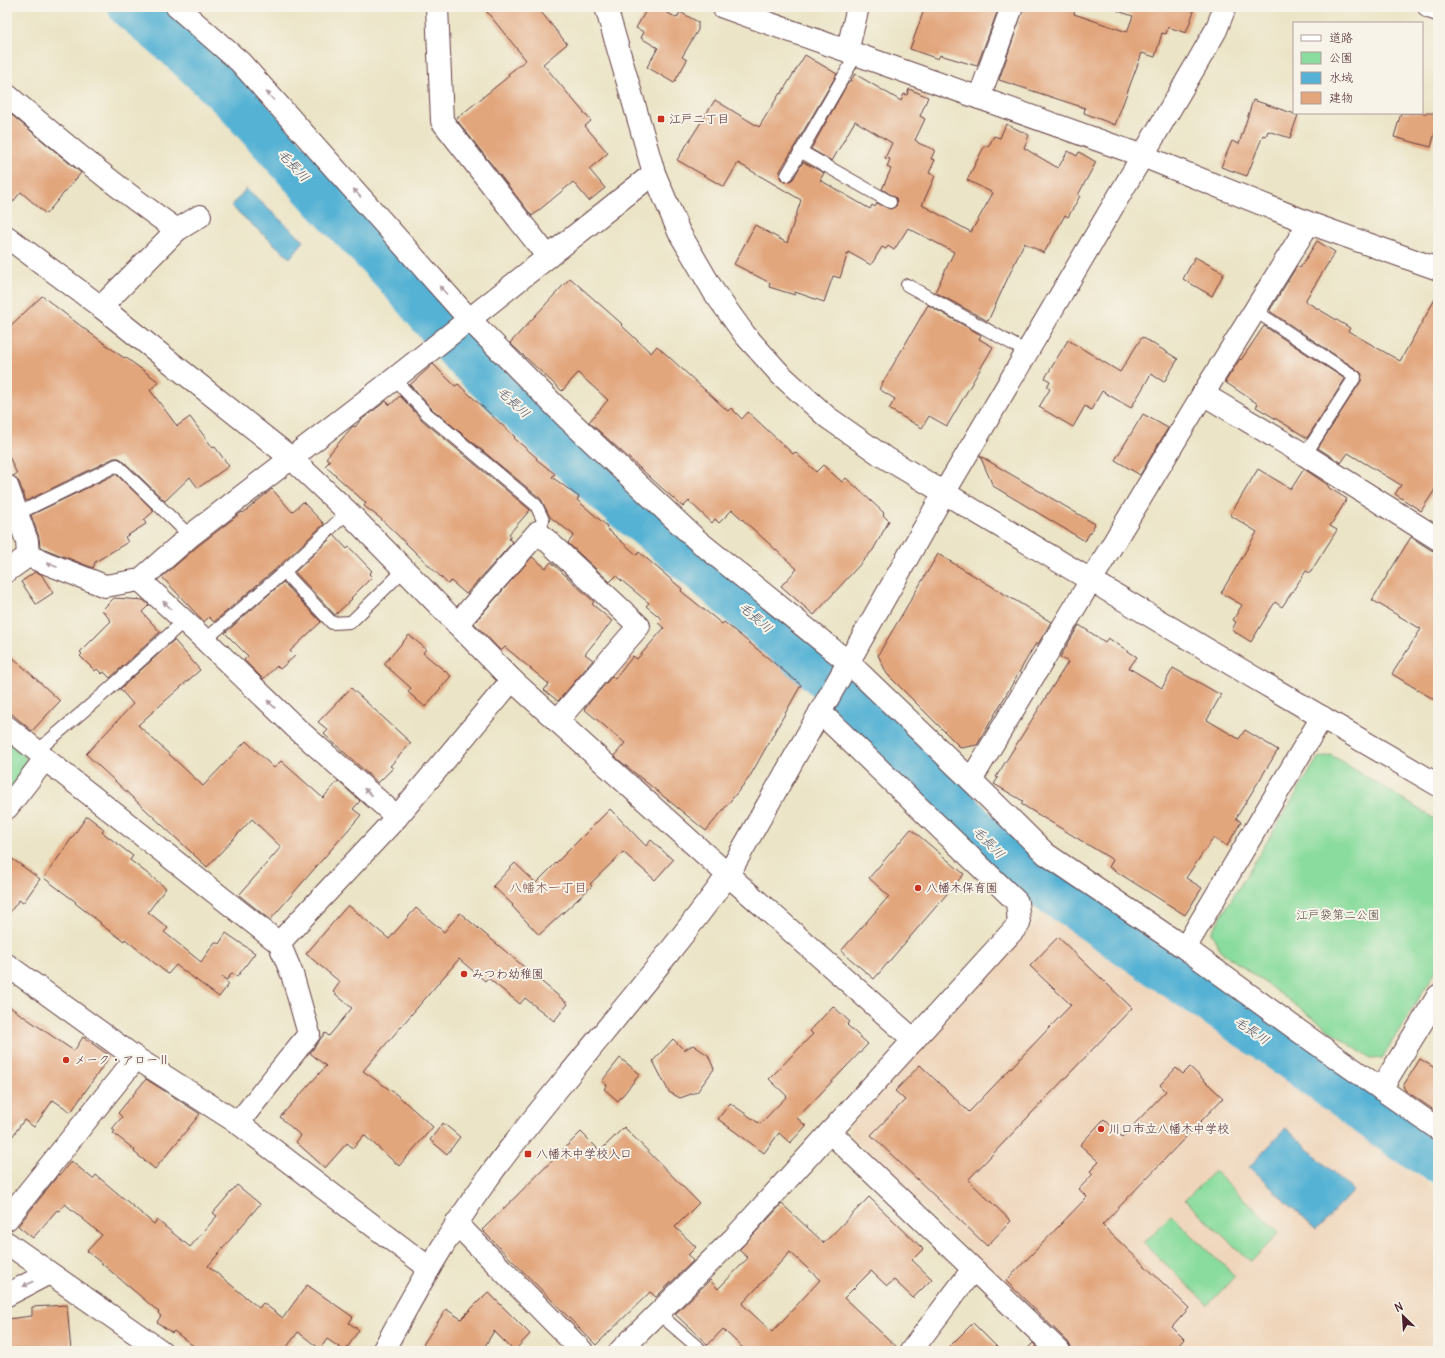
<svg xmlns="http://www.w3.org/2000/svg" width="1445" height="1358" font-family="Delius,'Klee One',sans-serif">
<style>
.built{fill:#efd6bb}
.green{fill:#89dc9d;stroke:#6a7e64}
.water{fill:#56b2d4;stroke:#506880}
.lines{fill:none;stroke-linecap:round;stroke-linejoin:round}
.river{stroke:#56b2d4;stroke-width:44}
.building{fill:#e2a67d;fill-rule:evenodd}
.service-casing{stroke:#623d42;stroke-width:14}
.minor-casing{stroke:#623d42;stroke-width:24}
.tertiary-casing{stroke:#623d42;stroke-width:24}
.service{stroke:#fff;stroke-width:12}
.minor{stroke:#fff;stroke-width:22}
.tertiary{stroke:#fff;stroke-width:22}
.oneway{fill:#ae9aa0}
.poi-dot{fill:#c8321e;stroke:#f7f3e8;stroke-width:1.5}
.labels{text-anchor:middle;stroke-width:4;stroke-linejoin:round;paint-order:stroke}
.poi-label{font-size:12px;fill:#4a1f2b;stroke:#f7f3e8;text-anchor:start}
.park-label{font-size:12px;fill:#5a4e48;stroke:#f7f3e8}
.water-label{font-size:13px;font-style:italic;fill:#4e5266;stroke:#f7f3e8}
.neighbourhood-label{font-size:13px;fill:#7f4e48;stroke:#f7f3e8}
</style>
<rect width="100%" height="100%" fill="#f7f3e8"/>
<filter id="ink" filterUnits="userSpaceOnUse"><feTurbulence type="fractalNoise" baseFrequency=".025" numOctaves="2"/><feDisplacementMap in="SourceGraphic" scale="8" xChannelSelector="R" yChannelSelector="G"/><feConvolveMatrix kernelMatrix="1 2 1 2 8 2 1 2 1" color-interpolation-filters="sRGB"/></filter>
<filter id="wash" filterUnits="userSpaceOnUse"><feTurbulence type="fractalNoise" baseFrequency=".012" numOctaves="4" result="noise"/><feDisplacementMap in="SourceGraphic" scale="16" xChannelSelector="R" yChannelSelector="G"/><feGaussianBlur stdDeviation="0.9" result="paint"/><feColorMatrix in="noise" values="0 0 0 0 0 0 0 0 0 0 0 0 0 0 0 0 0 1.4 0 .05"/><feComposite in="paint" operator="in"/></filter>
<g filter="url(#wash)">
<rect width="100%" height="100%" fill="#ebe4c6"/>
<path class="built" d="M 1048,910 L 1438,1190 L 1438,1351 L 1075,1351 L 998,1280 L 851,1135 L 851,1124 Z"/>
<g class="green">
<path d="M 7,741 L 26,757 L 29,764 L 7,793 Z"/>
<path d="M 1331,755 L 1438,821 L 1438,967 L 1382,1058 L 1370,1059 L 1222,952 L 1211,933 L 1318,758 Z"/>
<path d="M 1214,1171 L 1279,1232 L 1251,1262 L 1185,1200 Z"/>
<path d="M 1171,1215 L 1235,1276 L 1208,1305 L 1144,1243 Z"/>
</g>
<g class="water">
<path d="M 246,189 L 304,241 L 290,258 L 231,206 Z"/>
<path d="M 1286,1128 L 1353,1191 L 1316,1230 L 1249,1167 Z"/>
</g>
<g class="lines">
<path class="river" d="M 130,7 L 180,49 L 235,101 L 324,200 L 396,275 L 463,355 L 570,458 L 625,508 L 677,550 L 862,709 L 1004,859 L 1276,1047 L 1403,1140 L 1438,1161"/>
</g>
<g id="blocks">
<g class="building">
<path d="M 483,7 L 537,7 L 567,44 L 543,64 L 591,121 L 585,126 L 608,153 L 589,169 L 605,188 L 589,201 L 573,182 L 532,216 L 456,119 L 509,76 L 508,74 L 526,60 Z"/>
<path d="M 648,7 L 657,7 L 677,18 L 680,12 L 698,22 L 698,30 L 682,57 L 687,60 L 674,83 L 647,67 L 658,48 L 641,38 L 644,32 L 636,28 Z"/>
<path d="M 925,7 L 999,7 L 977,66 L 940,55 L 938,59 L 910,49 Z"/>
<path d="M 1024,7 L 1076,7 L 1074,14 L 1127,32 L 1133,16 L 1118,11 L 1119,7 L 1183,7 L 1194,11 L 1186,33 L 1168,27 L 1166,34 L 1162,33 L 1155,57 L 1142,53 L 1115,125 L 1084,113 L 1085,108 L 999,80 Z"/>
<path d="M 805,55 L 837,74 L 780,171 L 780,178 L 784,182 L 787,182 L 793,179 L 803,162 L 824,173 L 820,180 L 870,209 L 872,205 L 875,207 L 877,203 L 890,209 L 896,206 L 897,202 L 896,198 L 882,189 L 891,169 L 887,167 L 890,159 L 885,158 L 892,143 L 855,121 L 832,161 L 811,149 L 849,81 L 850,82 L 855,74 L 901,101 L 904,94 L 907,95 L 909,89 L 928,97 L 920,116 L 925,119 L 915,140 L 918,142 L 918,143 L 935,150 L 931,159 L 935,160 L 929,173 L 935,176 L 922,205 L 971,232 L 993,193 L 967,180 L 985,145 L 988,147 L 994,136 L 1000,138 L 1006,124 L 1029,135 L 1024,148 L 1058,168 L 1068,151 L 1077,156 L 1079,152 L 1096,162 L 1078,195 L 1080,196 L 1068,217 L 1065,215 L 1044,253 L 1024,243 L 988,321 L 935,292 L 954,252 L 908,228 L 894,250 L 888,246 L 886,249 L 882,247 L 871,265 L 848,252 L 840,278 L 833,276 L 824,302 L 795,292 L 795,295 L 769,287 L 770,283 L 734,264 L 755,225 L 787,243 L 801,200 L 738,163 L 724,187 L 677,160 L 715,100 L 759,127 L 780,93 L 781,94 Z"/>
<path d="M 1253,100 L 1298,115 L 1290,138 L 1268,131 L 1266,136 L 1263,135 L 1247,176 L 1221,167 L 1232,141 L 1239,144 Z"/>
<path d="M 7,111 L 81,173 L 46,214 L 21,192 L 7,209 Z"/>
<path d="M 1401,113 L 1438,113 L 1438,122 L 1431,147 L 1394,137 Z"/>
<path d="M 1317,241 L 1335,252 L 1305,301 L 1350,328 L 1348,331 L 1400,361 L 1438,294 L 1438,485 L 1421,511 L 1395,494 L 1401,485 L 1348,453 L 1341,463 L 1318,448 L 1361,381 L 1362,374 L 1359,371 L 1271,312 L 1270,310 L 1297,266 L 1300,268 Z"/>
<path d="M 1195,257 L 1224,273 L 1212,296 L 1183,279 Z"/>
<path d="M 570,278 L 622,324 L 621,325 L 651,353 L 657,346 L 728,411 L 731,408 L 742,419 L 748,412 L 793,454 L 795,452 L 816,472 L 823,465 L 842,482 L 846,478 L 884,513 L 883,515 L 889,521 L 873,550 L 814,615 L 781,586 L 797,569 L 732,510 L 719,523 L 715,519 L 712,523 L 689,501 L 683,507 L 589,422 L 608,400 L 578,373 L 562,391 L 510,343 Z"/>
<path d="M 42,296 L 86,330 L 124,358 L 125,357 L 159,382 L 150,390 L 177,426 L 190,417 L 213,448 L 215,447 L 229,466 L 198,488 L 190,477 L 165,501 L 122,460 L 119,458 L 114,458 L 26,501 L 19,482 L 13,476 L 17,474 L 7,452 L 7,329 Z"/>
<path d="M 928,305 L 981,335 L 979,339 L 993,347 L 947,426 L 929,416 L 922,428 L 889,409 L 895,399 L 879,389 Z"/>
<path d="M 1264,326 L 1345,379 L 1307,438 L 1288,426 L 1256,407 L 1258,404 L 1225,382 L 1240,359 L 1241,360 Z"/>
<path d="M 1142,337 L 1178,359 L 1164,382 L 1151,374 L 1131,408 L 1102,391 L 1091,410 L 1085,406 L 1073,427 L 1039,407 L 1050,389 L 1047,387 L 1050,381 L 1045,378 L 1068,340 L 1120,372 Z"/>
<path d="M 433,364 L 455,386 L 458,384 L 515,437 L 514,438 L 537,458 L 536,459 L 555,474 L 552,477 L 579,497 L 577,500 L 607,526 L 606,528 L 637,555 L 639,552 L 682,589 L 681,591 L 722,624 L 724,622 L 801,685 L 749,778 L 706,831 L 614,756 L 625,743 L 584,709 L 612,676 L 615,679 L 633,656 L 637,659 L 664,628 L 658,623 L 662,619 L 646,606 L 649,603 L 616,576 L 610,582 L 568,543 L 574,535 L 550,517 L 541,499 L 432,409 L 410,385 Z"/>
<path d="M 400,396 L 422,420 L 530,510 L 509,534 L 511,536 L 509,539 L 513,542 L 466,594 L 451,581 L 448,584 L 380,518 L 364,506 L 366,503 L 325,466 L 330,461 L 326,458 L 352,427 L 354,426 L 355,427 L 361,420 L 386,401 L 390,405 Z"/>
<path d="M 1143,414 L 1168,428 L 1140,475 L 1115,460 Z"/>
<path d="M 980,456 L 1095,524 L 1085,541 L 993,486 Z"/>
<path d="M 1258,469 L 1291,489 L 1304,469 L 1328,485 L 1328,486 L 1329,488 L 1347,499 L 1330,526 L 1337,530 L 1310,573 L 1306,571 L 1282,607 L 1275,602 L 1251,642 L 1232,630 L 1236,622 L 1233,620 L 1242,605 L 1221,593 L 1257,532 L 1230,515 Z"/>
<path d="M 116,474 L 154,511 L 144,520 L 146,524 L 125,537 L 128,542 L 95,562 L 93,568 L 40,547 L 39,537 L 31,515 Z"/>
<path d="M 272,489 L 292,512 L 303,502 L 324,524 L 279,566 L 214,622 L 209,617 L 204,622 L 162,577 L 198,546 L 242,512 L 243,513 Z"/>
<path d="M 7,523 L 12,536 L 7,538 Z"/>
<path d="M 334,535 L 347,549 L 349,547 L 372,571 L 369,574 L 372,577 L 351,598 L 352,599 L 335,615 L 295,572 Z"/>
<path d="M 1411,537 L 1431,550 L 1438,552 L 1438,702 L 1392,674 L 1421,629 L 1372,600 Z"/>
<path d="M 938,554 L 1051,622 L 1038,644 L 1036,643 L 977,745 L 961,748 L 887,674 L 878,655 Z"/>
<path d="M 532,557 L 546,568 L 551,562 L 594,602 L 592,604 L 612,621 L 585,654 L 593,660 L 558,701 L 544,690 L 549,684 L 505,647 L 501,651 L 474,623 Z"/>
<path d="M 35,572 L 41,574 L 53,593 L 36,604 L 21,582 Z"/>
<path d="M 283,582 L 321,622 L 290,651 L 295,656 L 280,669 L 277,666 L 263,679 L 244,660 L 248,656 L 225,633 Z"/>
<path d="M 114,598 L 143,600 L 149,605 L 142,612 L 160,632 L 110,678 L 104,672 L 102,674 L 97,669 L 95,671 L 80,656 L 82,654 L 80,652 L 111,621 L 102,610 Z"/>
<path d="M 1079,625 L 1105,642 L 1108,638 L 1137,657 L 1129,668 L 1162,688 L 1173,668 L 1221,695 L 1207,720 L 1239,739 L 1245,730 L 1278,750 L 1236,818 L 1241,822 L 1227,846 L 1213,838 L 1186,878 L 1202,888 L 1185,915 L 1109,867 L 1113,860 L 1021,804 L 1023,801 L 994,784 L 998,778 L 996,777 L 1068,662 L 1060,657 Z"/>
<path d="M 409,635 L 426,649 L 423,653 L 451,676 L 425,707 L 408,692 L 411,688 L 384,664 Z"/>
<path d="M 174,640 L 200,670 L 138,725 L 203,786 L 246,741 L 274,768 L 281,761 L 323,798 L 338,781 L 360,801 L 353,809 L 361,815 L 270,920 L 239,895 L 281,847 L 252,819 L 207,867 L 86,754 L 133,704 L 120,689 Z"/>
<path d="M 7,652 L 60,701 L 32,731 L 7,710 Z"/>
<path d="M 351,688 L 411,743 L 390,766 L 393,768 L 378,783 L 324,734 L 328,730 L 318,722 Z"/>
<path d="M 610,809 L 646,846 L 651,840 L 673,860 L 655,880 L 623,852 L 590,884 L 592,886 L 539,935 L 512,906 L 513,905 L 493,886 L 515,863 L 536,883 Z"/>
<path d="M 87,816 L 104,829 L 102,832 L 133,856 L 130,860 L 166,888 L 148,912 L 168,928 L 164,932 L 201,962 L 215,942 L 219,944 L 226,933 L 255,953 L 237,977 L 232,973 L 227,980 L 223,977 L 222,978 L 229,984 L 219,997 L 176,965 L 168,974 L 125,939 L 124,941 L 100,924 L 101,923 L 75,903 L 76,902 L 44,878 Z"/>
<path d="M 911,829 L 964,874 L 874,979 L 841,951 L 889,896 L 869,878 Z"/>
<path d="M 7,855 L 40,879 L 23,903 L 19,900 L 7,916 Z"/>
<path d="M 348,905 L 389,939 L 416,908 L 444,932 L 460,913 L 568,1004 L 554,1021 L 525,998 L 520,1004 L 488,978 L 485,981 L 459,959 L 363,1071 L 396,1094 L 433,1127 L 399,1166 L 364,1135 L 353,1148 L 347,1143 L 325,1168 L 296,1142 L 301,1136 L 280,1117 L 326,1066 L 310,1053 L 325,1033 L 329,1036 L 352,1008 L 333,992 L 340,982 L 306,954 Z"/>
<path d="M 1058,937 L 1132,1008 L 968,1180 L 1011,1221 L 987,1246 L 871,1135 L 905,1100 L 895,1091 L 920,1065 L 969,1112 L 1071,1005 L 1030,966 Z"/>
<path d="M 7,1005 L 74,1051 L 83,1037 L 110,1056 L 71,1112 L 53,1100 L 34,1127 L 24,1120 L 7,1144 Z"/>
<path d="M 833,1006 L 850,1022 L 847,1025 L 868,1044 L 797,1118 L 806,1126 L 790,1143 L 779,1133 L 764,1153 L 718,1119 L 730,1103 L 760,1124 L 787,1096 L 769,1079 L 813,1034 L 810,1031 Z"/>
<path d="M 673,1039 L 684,1050 L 693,1045 L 708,1055 L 714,1069 L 697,1092 L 680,1098 L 669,1092 L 653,1061 Z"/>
<path d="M 620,1058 L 640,1074 L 618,1101 L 604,1089 L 607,1085 L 602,1081 Z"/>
<path d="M 1420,1059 L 1438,1070 L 1438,1113 L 1405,1090 L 1403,1086 Z"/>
<path d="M 1190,1067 L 1223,1098 L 1102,1225 L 1189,1308 L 1172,1327 L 1184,1339 L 1174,1351 L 1071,1351 L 1071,1347 L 1068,1342 L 1006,1281 L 1087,1197 L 1079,1189 L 1093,1174 L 1090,1171 L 1099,1162 L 1080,1145 L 1104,1119 L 1122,1137 L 1166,1091 L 1160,1085 L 1176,1068 L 1183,1074 Z"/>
<path d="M 146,1079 L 200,1114 L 155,1169 L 134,1152 L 135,1150 L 113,1133 L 115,1131 L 112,1129 L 122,1117 L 118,1113 Z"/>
<path d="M 443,1123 L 460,1137 L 447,1154 L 430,1140 Z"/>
<path d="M 624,1127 L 699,1203 L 675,1227 L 696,1247 L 688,1255 L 693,1261 L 656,1297 L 650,1292 L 596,1345 L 482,1230 L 581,1132 L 600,1151 Z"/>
<path d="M 71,1161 L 93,1179 L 96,1175 L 154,1224 L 157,1220 L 190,1247 L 217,1216 L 213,1213 L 237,1185 L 260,1204 L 208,1266 L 259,1308 L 263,1303 L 283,1318 L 307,1285 L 353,1317 L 349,1323 L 359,1330 L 345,1351 L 327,1339 L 320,1349 L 298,1332 L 284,1351 L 200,1351 L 174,1331 L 172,1333 L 157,1322 L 161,1316 L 158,1313 L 159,1312 L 87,1251 L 102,1235 L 65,1204 L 59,1211 L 57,1210 L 33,1238 L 18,1226 L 59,1174 L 60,1175 Z"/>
<path d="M 869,1197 L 923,1249 L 912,1260 L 932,1279 L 913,1298 L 894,1280 L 887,1286 L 871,1271 L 844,1298 L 899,1349 L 899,1351 L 746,1351 L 723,1329 L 708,1345 L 675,1314 L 710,1280 L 718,1289 L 748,1258 L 739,1250 L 782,1204 L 824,1243 ZM 790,1252 L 820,1280 L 772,1332 L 742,1304 Z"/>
<path d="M 488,1292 L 530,1334 L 514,1351 L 494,1331 L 482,1351 L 419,1351 L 446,1309 L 461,1319 Z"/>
<path d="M 67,1305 L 71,1351 L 7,1351 L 7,1319 L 32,1316 L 32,1307 Z"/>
<path d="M 973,1323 L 1001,1351 L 945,1351 Z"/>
<path d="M 1033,1343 L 1041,1351 L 1025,1351 Z"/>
</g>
</g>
</g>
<g filter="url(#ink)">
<use href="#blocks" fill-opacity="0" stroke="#623d42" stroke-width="1"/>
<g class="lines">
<defs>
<g id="service">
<path d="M 800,151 L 890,202"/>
<path d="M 787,175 L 856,55"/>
<path d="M 907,285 L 1027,352"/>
<path d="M 1254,310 L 1355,377 L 1305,455"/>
<path d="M 394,379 L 427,414 L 536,505 L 543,520 L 538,532"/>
<path d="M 17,514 L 117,465 L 190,536"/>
<path d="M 284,572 L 332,623 L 351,622 L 404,570"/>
<path d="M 205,640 L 284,572 L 348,512"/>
<path d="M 37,751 L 108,690 L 184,621"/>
<path d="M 658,1313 L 702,1351"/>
</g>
<g id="minor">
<path d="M 177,7 L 240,62 L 469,319 L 568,419 L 697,540 L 848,662 L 971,780 L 1046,854 L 1185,948 L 1303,1034 L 1438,1129"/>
<path d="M 437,7 L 442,121 L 548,257"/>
<path d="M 1429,7 L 1438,10"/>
<path d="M 847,52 L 858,7"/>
<path d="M 7,95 C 62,142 117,188 177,230"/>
<path d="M 979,98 L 1012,7"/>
<path d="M 101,307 L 177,230 L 200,216"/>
<path d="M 1203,394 L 1305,455 L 1438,539"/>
<path d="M 7,486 L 27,541 L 28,556 L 105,586 L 140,580 L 205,640 L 296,728 L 397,817"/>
<path d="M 7,571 L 28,556"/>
<path d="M 140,580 L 190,536 L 394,379 L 654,173"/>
<path d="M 457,624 L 538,532 L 639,626 L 557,721"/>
<path d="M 7,727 L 37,751 L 45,759 L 279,943 L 292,974 L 309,1034 L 238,1123"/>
<path d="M 971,780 L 1203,394 L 1309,223"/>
<path d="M 7,808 L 45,759"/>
<path d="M 279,943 L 397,817 L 512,680"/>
<path d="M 1185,948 L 1322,717"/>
<path d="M 7,965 L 136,1058 L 238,1123 L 429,1268"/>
<path d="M 1381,1089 L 1438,996"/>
<path d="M 830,1132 L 1059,1351"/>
<path d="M 7,1219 L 136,1058"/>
<path d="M 7,1295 L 49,1273"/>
<path d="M 620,1351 L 735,1237 L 1019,924 L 1017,902 L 820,712"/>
<path d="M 911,1351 L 973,1269"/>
</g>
<g id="tertiary">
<path d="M 606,7 L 654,173 L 679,232 L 714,292 L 745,335 L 781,375 L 827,417 L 881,455 L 1253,677 L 1438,785"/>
<path d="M 723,7 L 1143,156 L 1309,223 L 1438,269"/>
<path d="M 7,237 L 101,307 L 291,458 L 348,512 L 512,680 L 728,875 L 914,1040"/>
<path d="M 456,1223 L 582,1351"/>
<path d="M 7,1243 L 161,1351"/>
<path d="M 383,1351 C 415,1292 448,1233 488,1178 C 513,1143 541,1109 568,1076 C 622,1010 678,944 728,875 L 944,493 L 1196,65 L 1216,30 L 1225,7"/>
</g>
</defs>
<use href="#service" class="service-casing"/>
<use href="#minor" class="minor-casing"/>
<use href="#tertiary" class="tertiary-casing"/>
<use href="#service" class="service"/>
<use href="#minor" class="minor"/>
<use href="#tertiary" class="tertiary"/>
</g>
<defs><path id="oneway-solid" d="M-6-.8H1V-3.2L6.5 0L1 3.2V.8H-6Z"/></defs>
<g class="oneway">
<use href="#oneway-solid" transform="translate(270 96) rotate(-132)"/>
<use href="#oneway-solid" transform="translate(357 193) rotate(-132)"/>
<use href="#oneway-solid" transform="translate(443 290) rotate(-132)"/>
<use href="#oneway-solid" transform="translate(52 565) rotate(-159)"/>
<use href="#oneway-solid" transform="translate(167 605) rotate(-137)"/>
<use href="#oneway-solid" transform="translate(271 704) rotate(-136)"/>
<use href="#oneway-solid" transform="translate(368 792) rotate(-139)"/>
<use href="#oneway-solid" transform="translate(28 1284) rotate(153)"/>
</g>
</g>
<g class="poi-dot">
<rect x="657" y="115" width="8" height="8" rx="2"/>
<circle cx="918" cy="888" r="4"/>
<circle cx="464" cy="974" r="4"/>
<circle cx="66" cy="1060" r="4"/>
<circle cx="1101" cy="1129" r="4"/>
<rect x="524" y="1150" width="8" height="8" rx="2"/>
</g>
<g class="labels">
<g class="poi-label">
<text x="669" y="123">江戸二丁目</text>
<text x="926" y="892">八幡木保育園</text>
<text x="472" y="978">みつわ幼稚園</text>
<text x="74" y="1064">メーク・アローⅡ</text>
<text x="1109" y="1133">川口市立八幡木中学校</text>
<text x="536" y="1158">八幡木中学校入口</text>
</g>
<g class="park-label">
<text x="1338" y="919">江戸袋第二公園</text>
</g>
<g class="water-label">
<text transform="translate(294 165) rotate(47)" y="5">毛長川</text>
<text transform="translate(514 402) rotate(43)" y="5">毛長川</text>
<text transform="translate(756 617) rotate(41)" y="5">毛長川</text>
<text transform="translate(989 842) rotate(46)" y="5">毛長川</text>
<text transform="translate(1252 1030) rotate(35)" y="5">毛長川</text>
</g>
<g class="neighbourhood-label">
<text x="548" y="892">八幡木一丁目</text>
</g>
</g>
<rect width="1445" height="1358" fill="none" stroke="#f7f3e8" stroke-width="24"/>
<rect x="1293" y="22" width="130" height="92" fill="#f7f3e8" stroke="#b29e9c"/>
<rect x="1301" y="35" width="20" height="6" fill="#ffffff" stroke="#b29e9c"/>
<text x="1329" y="42" font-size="12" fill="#4a1f2b">道路</text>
<rect x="1301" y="52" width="20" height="12" fill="#89dc9d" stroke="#b29e9c"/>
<text x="1329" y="62" font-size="12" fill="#4a1f2b">公園</text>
<rect x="1301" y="72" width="20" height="12" fill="#56b2d4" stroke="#b29e9c"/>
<text x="1329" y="82" font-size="12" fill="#4a1f2b">水域</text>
<rect x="1301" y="92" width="20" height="12" fill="#e2a67d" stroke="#b29e9c"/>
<text x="1329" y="102" font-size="12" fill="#4a1f2b">建物</text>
<g transform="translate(1403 1316) rotate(335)" stroke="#f7f3e8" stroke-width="3" paint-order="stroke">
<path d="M0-3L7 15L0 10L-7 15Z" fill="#4a1f2b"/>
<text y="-6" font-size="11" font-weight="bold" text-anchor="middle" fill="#4a1f2b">N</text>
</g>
</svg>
